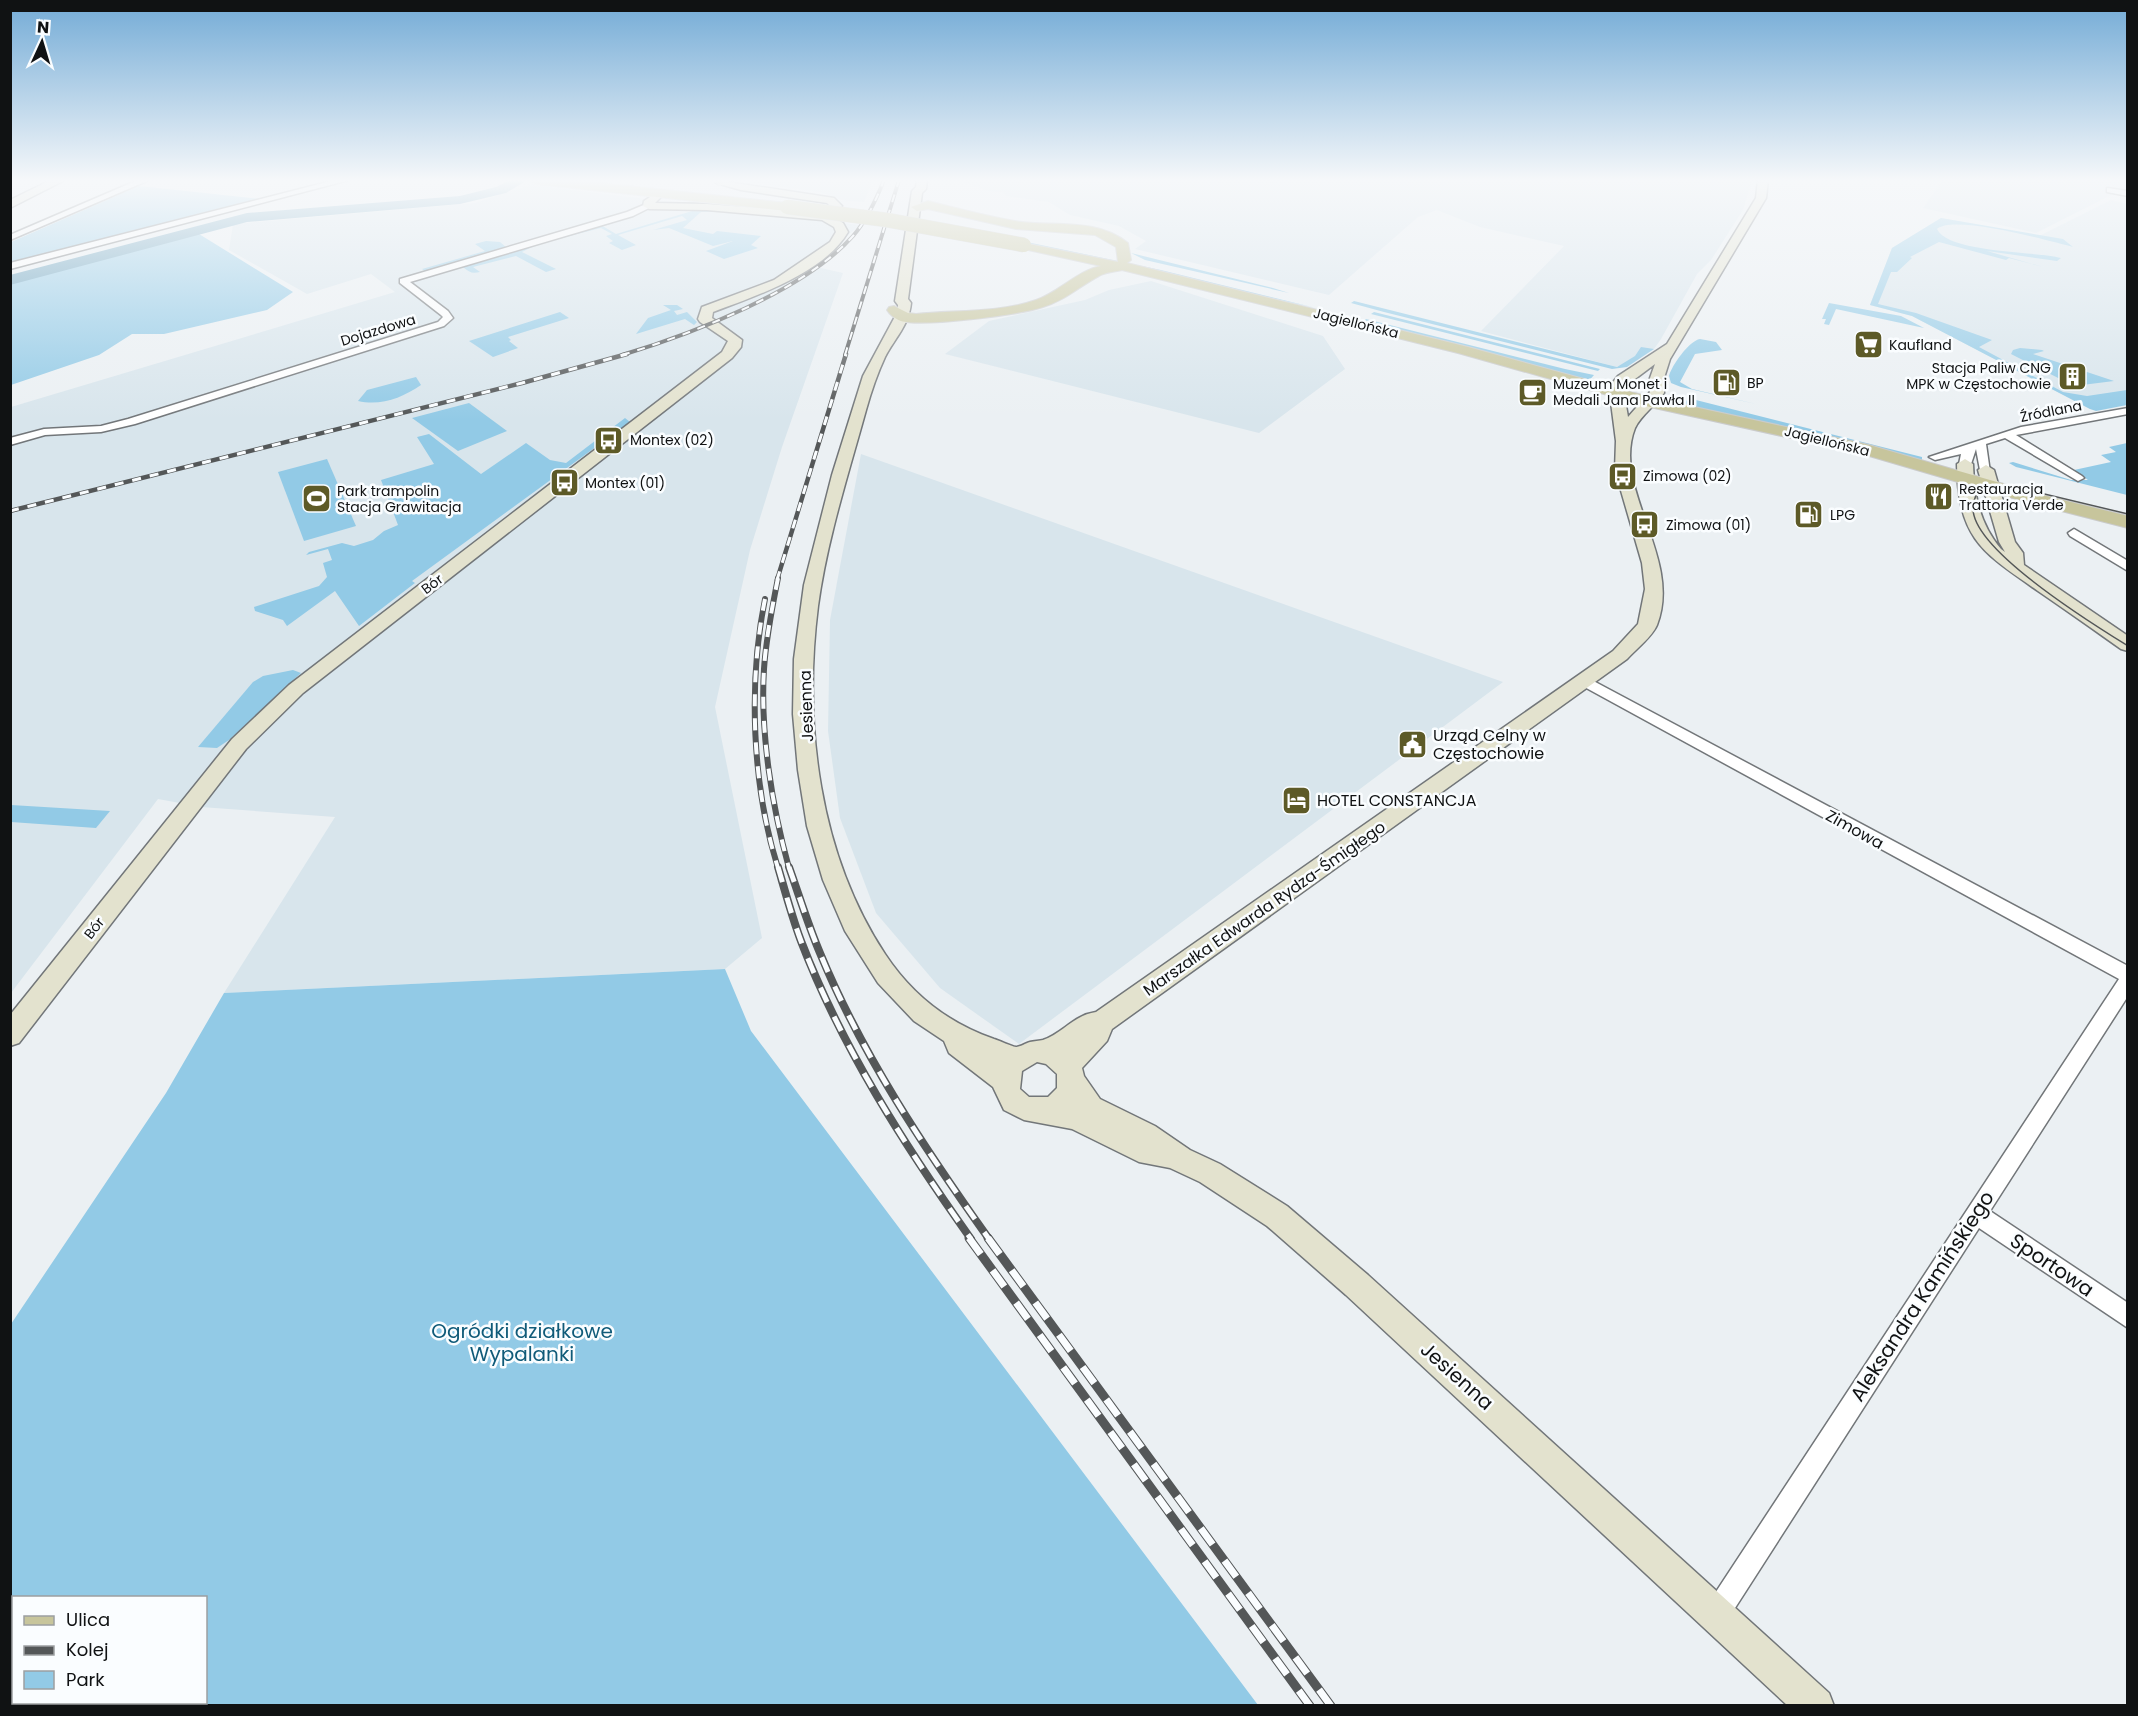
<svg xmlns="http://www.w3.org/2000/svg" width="2138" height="1716" font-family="Poppins,sans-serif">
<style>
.built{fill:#d8e5ec}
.green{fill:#92cae6;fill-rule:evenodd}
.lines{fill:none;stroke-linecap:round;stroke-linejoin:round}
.river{fill:#649ebb;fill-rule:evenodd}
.street-casing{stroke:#727679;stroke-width:3}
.secondary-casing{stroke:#727679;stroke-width:3}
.primary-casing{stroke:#cacbcb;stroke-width:2}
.street{fill:#fff;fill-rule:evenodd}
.secondary{fill:#e3e2ce;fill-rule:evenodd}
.primary{fill:#c7c59c;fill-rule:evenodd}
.tram{stroke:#545758;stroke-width:1.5}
.rail-far4-casing{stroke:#545758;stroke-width:4}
.rail-far3-casing{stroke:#545758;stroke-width:4.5}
.rail-far2-casing{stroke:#545758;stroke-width:6}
.rail-far1-casing{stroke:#545758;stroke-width:8}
.rail-casing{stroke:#545758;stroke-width:9}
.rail-far4{stroke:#fafdff;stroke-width:2;stroke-dasharray:8;stroke-linecap:butt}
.rail-far3{stroke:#fafdff;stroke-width:3;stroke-dasharray:9;stroke-linecap:butt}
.rail-far2{stroke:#fafdff;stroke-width:4;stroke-dasharray:12;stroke-linecap:butt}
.rail-far1{stroke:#fafdff;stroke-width:5;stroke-dasharray:16;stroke-linecap:butt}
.rail{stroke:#fafdff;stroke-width:7;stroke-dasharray:20;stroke-linecap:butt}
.primary-bridge-casing{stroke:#cacbcb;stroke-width:15;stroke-linecap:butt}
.primary-bridge{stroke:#c7c59c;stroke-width:14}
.labels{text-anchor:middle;stroke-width:5;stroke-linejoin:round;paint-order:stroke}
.far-street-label{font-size:14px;fill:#101213;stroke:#fafdff}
.far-poi-label{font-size:14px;fill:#101213;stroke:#fafdff;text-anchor:start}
.street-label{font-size:16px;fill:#101213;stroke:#fafdff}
.poi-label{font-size:16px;fill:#101213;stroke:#fafdff;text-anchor:start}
.near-street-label{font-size:20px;fill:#101213;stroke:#fafdff}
.near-park-label{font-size:20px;fill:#105b79;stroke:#fafdff}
</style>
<rect width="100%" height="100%" fill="#ebf0f3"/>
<g class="built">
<path d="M 734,180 L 873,180 L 864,202 L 842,200 L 820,192 Z"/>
<path d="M 957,180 L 1752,180 L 1743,210 L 1711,260 L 1697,274 L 1661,339 L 1654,349 L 1617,367 L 1481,331 L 1564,246 L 1480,227 L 1437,210 L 1418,217 L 1329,295 L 1135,249 L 1146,241 L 1119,226 L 1070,215 L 1049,202 L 1006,196 L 1003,192 L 989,191 Z"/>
<path d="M 1943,180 L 2127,180 L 2127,187 L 2036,233 L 1923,208 Z"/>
<path d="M 530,185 L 860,225 L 812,266 L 843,273 L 782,447 L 750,550 L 715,707 L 762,938 L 725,969 L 224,993 L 335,817 L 201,807 L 158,799 L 11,993 L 11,407 L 395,292 L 371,274 L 307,294 L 229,250 L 233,224 L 475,203 Z"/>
<path d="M 2111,200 L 2127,204 L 2127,402 L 2090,409 L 1912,316 L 1870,305 L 1892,248 L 1941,218 L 2039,236 Z"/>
<path d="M 1151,281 L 1323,336 L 1345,369 L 1259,433 L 945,354 L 989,321 L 1085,300 L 1109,290 Z"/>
<path d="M 861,454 L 1503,682 L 1019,1044 L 940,988 L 876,913 L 840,818 L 828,731 L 830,620 Z"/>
</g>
<g class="green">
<path d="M 139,186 L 261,199 L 11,265 L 11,242 Z"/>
<path d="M 688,210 L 724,212 L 701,212 L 683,228 L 713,234 L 717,231 L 761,236 L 751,245 L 758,248 L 724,259 L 706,251 L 733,241 L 713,246 L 669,228 L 653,230 L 687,220 L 682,216 L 618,235 L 636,245 L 622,250 L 609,243 L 613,241 L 606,236 L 612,234 L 601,228 L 542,243 L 601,225 L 616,234 L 692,211 Z"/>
<path d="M 1941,218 L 2063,239 L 2073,247 C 2050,241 1953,214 1937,229 C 1948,253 2034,251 2061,258 L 2057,261 L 1987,251 L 2043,267 L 2009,258 L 2006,260 L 1939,242 L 1910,257 L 1912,258 L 1897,272 L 1891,272 L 1878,304 L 1916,313 L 1992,340 L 1979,347 L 2063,392 L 2087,396 L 2127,390 L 2127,405 L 2096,411 L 2090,409 L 1912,316 L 1870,305 L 1892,248 Z"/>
<path d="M 983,233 L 1161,270 L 1316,308 L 982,234 Z"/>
<path d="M 199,234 L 293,292 L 267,310 L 164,334 L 132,334 L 99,355 L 11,385 L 11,283 Z"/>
<path d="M 486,241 L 500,242 L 507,248 L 425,271 L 422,269 L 485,251 L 475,244 Z"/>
<path d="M 530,246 L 532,247 L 522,252 L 556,269 L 546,272 L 516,256 L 473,267 L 480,272 C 472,274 469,272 463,267 Z"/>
<path d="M 1131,253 L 1273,288 L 1289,293 L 1145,260 Z"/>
<path d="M 1354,301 L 1617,367 L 1635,356 L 1641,347 L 1654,349 L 1627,367 L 1612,369 L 1384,312 L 1351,303 Z"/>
<path d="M 1829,303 L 1901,316 L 1924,328 L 1836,309 L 1829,325 L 1824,324 L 1826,319 L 1822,319 Z"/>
<path d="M 663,305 L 677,305 L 683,309 L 674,311 L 677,315 L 687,312 L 697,322 L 694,325 L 685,319 L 636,334 L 648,318 L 671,310 Z"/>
<path d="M 560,312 L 569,318 L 508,337 L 511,340 L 509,341 L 518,348 L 493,357 L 469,341 Z"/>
<path d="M 1374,312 L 1600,369 L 1598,371 L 1371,314 Z"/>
<path d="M 1366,319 L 1565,369 L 1594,375 L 1587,383 L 1363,322 Z"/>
<path d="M 1700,339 L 1716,342 L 1722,350 L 1695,354 L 1680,382 L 1692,389 L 1756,404 L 1681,387 L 1671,383 L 1669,376 C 1672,365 1689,341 1700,339 Z"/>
<path d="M 2020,348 L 2042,350 L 2044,351 L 2033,354 L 2114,381 L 2074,386 L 2011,354 L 2013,350 Z"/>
<path d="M 416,377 L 421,385 C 402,398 381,406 358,401 L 367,390 Z"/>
<path d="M 1688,398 L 1922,457 L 1922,461 L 1848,440 L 1683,407 Z"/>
<path d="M 469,403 L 507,431 L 458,451 L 412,418 Z"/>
<path d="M 625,418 L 630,422 L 412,581 L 415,583 L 359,626 L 335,591 L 287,626 L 283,620 L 255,611 L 254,607 L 319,586 L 327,577 L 323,563 L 332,560 L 328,549 L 306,555 L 309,552 L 342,543 L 354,546 L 373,540 L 384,531 L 398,525 L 381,480 L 434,464 L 417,437 L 429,434 L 481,474 L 526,443 L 550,460 L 566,463 Z"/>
<path d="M 2127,443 L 2127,495 L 2016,467 L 2009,463 L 2013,462 L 2071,480 L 2088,480 L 2074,470 L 2111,462 L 2101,455 L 2116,452 L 2109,447 Z"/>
<path d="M 327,459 L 356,526 L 304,541 L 278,472 Z"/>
<path d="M 293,670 L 301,673 L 229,740 L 217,748 L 198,747 L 253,682 L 263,676 Z"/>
<path d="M 11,805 L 110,811 L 96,828 L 11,822 Z"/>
<path d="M 725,969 L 751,1031 L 1258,1705 L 11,1705 L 11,1324 L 166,1093 L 224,993 ZM 14,1598 L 206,1598 L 206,1702 L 14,1702 Z"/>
</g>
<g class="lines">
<path class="river" d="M 510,180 L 526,181 L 506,193 L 460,204 L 247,222 L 10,285 L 10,275 L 247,213 L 460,196 L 496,187 Z"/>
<defs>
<g id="street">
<path d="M 138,180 L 149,180 L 10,240 L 10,235 Z"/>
<path d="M 335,180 L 349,180 L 10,269 L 10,263 Z"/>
<path d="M 2107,188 L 2128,191 L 2128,196 L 2107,192 Z"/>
<path d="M 646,204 L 653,206 L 633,216 L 410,282 L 448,311 L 453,318 L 444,326 L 135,424 L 101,432 L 45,435 L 10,445 L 10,438 L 44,429 L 101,426 L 128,419 L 438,322 L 443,317 L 441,315 L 400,283 L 400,279 L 627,212 Z"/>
<path d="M 2128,408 L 2128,414 L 2016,435 L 2082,476 L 2084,478 L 2078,481 L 2005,438 L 1986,444 L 1990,472 L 1980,470 L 1976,449 L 1971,464 L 1965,467 L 1959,464 L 1961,454 L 1935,460 L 1929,457 L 2021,427 Z"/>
<path d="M 2074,529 L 2128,561 L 2128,571 L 2070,536 L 2068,533 Z"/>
<path d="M 1584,676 L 2128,966 L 2128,996 L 1990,1211 L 2128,1303 L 2128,1328 L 1979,1228 L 1726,1622 L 1717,1626 L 1708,1622 L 1704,1613 L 1708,1604 L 2119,979 L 1579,684 L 1577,681 Z"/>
</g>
<g id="secondary">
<path d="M 51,180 L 65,180 L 10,208 L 10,200 Z"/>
<path d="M 715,180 L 834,198 L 842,206 L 832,216 L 843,223 L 848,232 C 824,273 756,296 713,312 L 712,318 L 742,340 L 741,347 L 732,358 L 303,693 L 246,749 L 19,1043 L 10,1046 L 10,1015 L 232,739 L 289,685 L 722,352 L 728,341 L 700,322 L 698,319 L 702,307 L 774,280 L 830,242 L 836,232 L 834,227 L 822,220 L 707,210 L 649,209 L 643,206 L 644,201 L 659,191 L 664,194 L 655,203 L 707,204 L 822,213 L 830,206 L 827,203 L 741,190 L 716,183 Z"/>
<path d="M 917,180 L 927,180 L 926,189 L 922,193 L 908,299 L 911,303 C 909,325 895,338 885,357 C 877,374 871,392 866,410 C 848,475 827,540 818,606 C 803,724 819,854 885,954 C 912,995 948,1023 994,1039 C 1001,1041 1010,1046 1016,1047 C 1020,1047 1026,1043 1030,1042 C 1034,1041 1039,1041 1043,1040 C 1063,1033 1074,1015 1096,1012 L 1613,651 L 1638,624 L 1645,589 L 1642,563 L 1615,470 L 1616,441 L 1609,387 L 1618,376 L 1667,344 L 1756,198 L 1758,180 L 1768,180 L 1766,198 L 1670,359 L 1664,378 L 1664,393 C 1656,405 1641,415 1635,428 C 1611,489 1683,558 1657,625 C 1652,637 1636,649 1627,659 L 1112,1029 L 1107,1041 L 1082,1068 L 1084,1076 L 1100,1099 L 1155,1126 L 1190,1150 L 1220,1164 L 1287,1206 L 1368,1275 L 1829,1693 L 1834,1706 L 1788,1706 L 1346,1295 L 1267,1226 L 1200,1182 L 1170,1168 L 1139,1162 L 1072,1129 L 1024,1120 L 1004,1110 L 993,1087 L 949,1053 L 944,1041 L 914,1021 L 878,983 L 845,931 L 823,880 L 807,826 L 798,770 L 793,714 L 794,659 L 804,585 L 832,475 L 863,376 L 898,311 L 898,305 L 895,301 L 912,191 L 916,187 ZM 1655,364 L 1650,378 L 1650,392 L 1628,417 L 1623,388 ZM 1037,1062 L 1046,1064 L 1057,1074 L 1057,1088 L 1048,1097 L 1029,1097 L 1020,1089 L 1022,1071 Z"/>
<path d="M 1965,459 L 1973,464 C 1974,496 1980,524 2001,549 L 2005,552 L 1999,542 L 1978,470 L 1986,465 L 1994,470 L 2015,542 L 2023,553 L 2024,565 L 2128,636 L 2128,651 L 2121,649 C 2094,630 2066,610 2038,591 C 1982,552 1958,539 1957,464 Z"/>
</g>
<g id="primary">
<path d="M 530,180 L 572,180 L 787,203 L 793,207 L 787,211 L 536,184 Z"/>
<path d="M 713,180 L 725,180 L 726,181 L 720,185 Z"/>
<path d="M 928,201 C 957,208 986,216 1015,221 C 1053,227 1096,217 1128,243 L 1131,260 L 1127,263 L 1468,347 L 1653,398 L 1869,445 L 2038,494 L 2128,516 L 2128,528 L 2026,502 L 1859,453 L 1650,407 L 1458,353 L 1122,270 C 1114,272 1106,272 1099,276 C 1080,286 1064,301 1043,307 C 1020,315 922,327 901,321 C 896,319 890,315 887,310 L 889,307 L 894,306 L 908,313 L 916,314 C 954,310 999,313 1036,300 C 1059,292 1078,270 1101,266 L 1019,248 L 1019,242 L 1118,262 L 1116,247 L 1095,235 L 1016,229 L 928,209 L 917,211 L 911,207 Z"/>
</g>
</defs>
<use href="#street" class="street-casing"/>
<use href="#secondary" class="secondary-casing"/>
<use href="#primary" class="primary-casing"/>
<use href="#street" class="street"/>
<use href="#secondary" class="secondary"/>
<use href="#primary" class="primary"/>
<path class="tram" d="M 2128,514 L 2011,486 L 1978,490 C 1976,495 1973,502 1973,508 C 1972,550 2094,625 2128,646"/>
<defs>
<g id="rail-far4">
<path d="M 622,355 C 692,334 804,291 853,236 C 867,220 876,200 884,180"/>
<path d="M 845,355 L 899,180"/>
</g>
<g id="rail-far3">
<path d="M 10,511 L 522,383 L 627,354"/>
<path d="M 777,580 L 846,354"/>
</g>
<g id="rail-far2">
<path d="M 778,578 C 772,608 766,638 764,669 C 760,732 772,807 789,868"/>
<path d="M 765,599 C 748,683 752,786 778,868"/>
</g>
<g id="rail-far1">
<path d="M 778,867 C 785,891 792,917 801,941 C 842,1048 905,1146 971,1239"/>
<path d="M 789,867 C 799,895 808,925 820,953 C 862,1055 925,1149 989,1239"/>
</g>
<g id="rail">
<path d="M 969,1238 L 1310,1706"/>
<path d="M 988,1238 L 1331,1706"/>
</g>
</defs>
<use href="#rail-far4" class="rail-far4-casing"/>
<use href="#rail-far3" class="rail-far3-casing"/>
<use href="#rail-far2" class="rail-far2-casing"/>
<use href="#rail-far1" class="rail-far1-casing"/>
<use href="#rail" class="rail-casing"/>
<use href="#rail-far4" class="rail-far4"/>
<use href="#rail-far3" class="rail-far3"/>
<use href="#rail-far2" class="rail-far2"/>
<use href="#rail-far1" class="rail-far1"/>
<use href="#rail" class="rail"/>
<defs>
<path id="primary-bridge" d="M 787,207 L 887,220 L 1024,245"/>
</defs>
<use href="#primary-bridge" class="primary-bridge-casing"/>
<use href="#primary-bridge" class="primary-bridge"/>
</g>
<linearGradient id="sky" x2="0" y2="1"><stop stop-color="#73abd6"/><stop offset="0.43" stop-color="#f6f8fa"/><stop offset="1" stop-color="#f6f8fa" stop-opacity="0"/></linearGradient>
<rect width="2138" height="420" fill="url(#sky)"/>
<defs>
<symbol id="supermarket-square" viewBox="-11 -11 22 22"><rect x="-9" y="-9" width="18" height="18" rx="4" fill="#5d5a27" stroke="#fafdff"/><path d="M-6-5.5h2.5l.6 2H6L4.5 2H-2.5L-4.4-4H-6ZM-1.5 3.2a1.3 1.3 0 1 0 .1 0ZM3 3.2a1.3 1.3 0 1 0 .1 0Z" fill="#fff"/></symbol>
<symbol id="building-square" viewBox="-11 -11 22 22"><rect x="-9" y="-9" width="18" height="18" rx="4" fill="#5d5a27" stroke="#fafdff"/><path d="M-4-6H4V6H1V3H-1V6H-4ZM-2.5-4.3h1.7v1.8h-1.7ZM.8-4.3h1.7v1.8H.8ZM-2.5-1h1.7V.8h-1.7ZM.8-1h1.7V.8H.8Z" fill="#fff"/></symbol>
<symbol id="fuel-square" viewBox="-11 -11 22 22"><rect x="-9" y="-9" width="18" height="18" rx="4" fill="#5d5a27" stroke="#fafdff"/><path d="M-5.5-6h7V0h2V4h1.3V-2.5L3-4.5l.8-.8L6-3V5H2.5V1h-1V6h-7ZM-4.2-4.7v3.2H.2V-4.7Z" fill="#fff"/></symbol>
<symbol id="cafe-square" viewBox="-11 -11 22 22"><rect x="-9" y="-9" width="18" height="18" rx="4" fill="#5d5a27" stroke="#fafdff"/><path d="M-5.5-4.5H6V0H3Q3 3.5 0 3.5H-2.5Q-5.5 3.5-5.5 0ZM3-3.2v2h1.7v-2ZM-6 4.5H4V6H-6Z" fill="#fff"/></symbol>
<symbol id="bus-square" viewBox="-11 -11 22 22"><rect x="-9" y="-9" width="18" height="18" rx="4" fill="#5d5a27" stroke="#fafdff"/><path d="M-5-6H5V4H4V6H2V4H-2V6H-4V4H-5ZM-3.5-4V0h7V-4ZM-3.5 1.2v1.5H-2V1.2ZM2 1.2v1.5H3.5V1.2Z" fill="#fff"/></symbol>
<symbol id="restaurant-square" viewBox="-11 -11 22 22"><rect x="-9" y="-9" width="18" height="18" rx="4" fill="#5d5a27" stroke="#fafdff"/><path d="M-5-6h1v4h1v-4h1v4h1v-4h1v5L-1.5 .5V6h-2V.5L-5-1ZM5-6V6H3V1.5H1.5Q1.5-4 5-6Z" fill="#fff"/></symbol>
<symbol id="stadium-square" viewBox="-11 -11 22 22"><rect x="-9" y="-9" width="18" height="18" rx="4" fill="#5d5a27" stroke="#fafdff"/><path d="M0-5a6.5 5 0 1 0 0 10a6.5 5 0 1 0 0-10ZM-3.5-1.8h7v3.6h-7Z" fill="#fff"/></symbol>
<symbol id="civic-square" viewBox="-11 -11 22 22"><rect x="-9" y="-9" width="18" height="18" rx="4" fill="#5d5a27" stroke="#fafdff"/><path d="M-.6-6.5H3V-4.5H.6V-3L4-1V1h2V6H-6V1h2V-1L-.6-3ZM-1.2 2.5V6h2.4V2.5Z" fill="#fff"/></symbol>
<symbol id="hotel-square" viewBox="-11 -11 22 22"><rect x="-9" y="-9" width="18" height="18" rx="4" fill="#5d5a27" stroke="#fafdff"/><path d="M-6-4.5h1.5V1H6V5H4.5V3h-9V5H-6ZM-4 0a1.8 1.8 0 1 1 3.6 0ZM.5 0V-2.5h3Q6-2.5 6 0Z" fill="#fff"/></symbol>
</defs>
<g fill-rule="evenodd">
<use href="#supermarket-square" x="1852" y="328" width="33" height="33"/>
<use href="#building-square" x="2056" y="360" width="33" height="33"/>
<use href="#fuel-square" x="1710" y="366" width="33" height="33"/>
<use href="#cafe-square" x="1516" y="376" width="33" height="33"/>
<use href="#bus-square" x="592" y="424" width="33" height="33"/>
<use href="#bus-square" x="1606" y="460" width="33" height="33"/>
<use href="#bus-square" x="548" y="466" width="33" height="33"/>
<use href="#restaurant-square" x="1922" y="480" width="33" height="33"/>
<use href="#stadium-square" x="300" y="482" width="33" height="33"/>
<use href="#fuel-square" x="1792" y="498" width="33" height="33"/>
<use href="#bus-square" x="1628" y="508" width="33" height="33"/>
<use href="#civic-square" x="1396" y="728" width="33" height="33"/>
<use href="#hotel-square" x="1280" y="784" width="33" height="33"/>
</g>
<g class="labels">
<g class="far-street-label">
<text transform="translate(1356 323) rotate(14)" y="5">Jagiellońska</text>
<text transform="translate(378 330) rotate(-17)" y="5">Dojazdowa</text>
<text transform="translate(2051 411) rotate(-11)" y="5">Źródlana</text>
<text transform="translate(1827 441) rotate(14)" y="5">Jagiellońska</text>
<text transform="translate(432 584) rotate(-37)" y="5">Bór</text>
<text transform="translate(94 928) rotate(-52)" y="5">Bór</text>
</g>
<g class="far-poi-label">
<text x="1889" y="350">Kaufland</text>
<text x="2051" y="373" text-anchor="end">Stacja Paliw CNG<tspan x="2051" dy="16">MPK w Częstochowie</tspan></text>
<text x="1747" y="388">BP</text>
<text x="1553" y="389">Muzeum Monet i<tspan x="1553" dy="16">Medali Jana Pawła II</tspan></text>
<text x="630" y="445">Montex (02)</text>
<text x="1643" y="481">Zimowa (02)</text>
<text x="585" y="488">Montex (01)</text>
<text x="1959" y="494">Restauracja<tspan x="1959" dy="16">Trattoria Verde</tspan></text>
<text x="337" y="496">Park trampolin<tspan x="337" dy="16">Stacja Grawitacja</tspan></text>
<text x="1830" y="520">LPG</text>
<text x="1666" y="530">Zimowa (01)</text>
</g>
<g class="street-label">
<text transform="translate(806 706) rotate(-92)" y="6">Jesienna</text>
<text transform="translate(1855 829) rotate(29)" y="6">Zimowa</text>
<text transform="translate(1264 908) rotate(-35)" y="6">Marszałka Edwarda Rydza-Śmigłego</text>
</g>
<g class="poi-label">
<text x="1433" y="741">Urząd Celny w<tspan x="1433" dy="18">Częstochowie</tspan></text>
<text x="1317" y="806">HOTEL CONSTANCJA</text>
</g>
<g class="near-street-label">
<text transform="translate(2052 1265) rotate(34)" y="7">Sportowa</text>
<text transform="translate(1922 1296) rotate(-57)" y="7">Aleksandra Kamińskiego</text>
<text transform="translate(1457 1376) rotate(42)" y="7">Jesienna</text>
</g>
<g class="near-park-label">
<text x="522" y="1338">Ogródki działkowe<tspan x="522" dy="23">Wypalanki</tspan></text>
</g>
</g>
<rect width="2138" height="1716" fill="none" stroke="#101213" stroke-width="24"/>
<rect x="12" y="1596" width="195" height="108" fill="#fafdff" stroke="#9c9fa1" stroke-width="1.5"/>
<rect x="24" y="1616" width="30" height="9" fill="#c7c59c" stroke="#9c9fa1" stroke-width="1.5"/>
<text x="66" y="1626" font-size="18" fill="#101213">Ulica</text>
<rect x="24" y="1646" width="30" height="9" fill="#545758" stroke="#9c9fa1" stroke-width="1.5"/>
<text x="66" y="1656" font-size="18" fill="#101213">Kolej</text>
<rect x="24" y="1671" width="30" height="18" fill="#92cae6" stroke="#9c9fa1" stroke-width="1.5"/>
<text x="66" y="1686" font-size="18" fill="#101213">Park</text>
<g transform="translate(42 42) rotate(4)" stroke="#fafdff" stroke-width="4.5" paint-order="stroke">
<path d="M0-4.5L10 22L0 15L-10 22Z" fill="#101213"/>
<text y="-9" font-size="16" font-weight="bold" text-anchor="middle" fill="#101213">N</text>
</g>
</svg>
